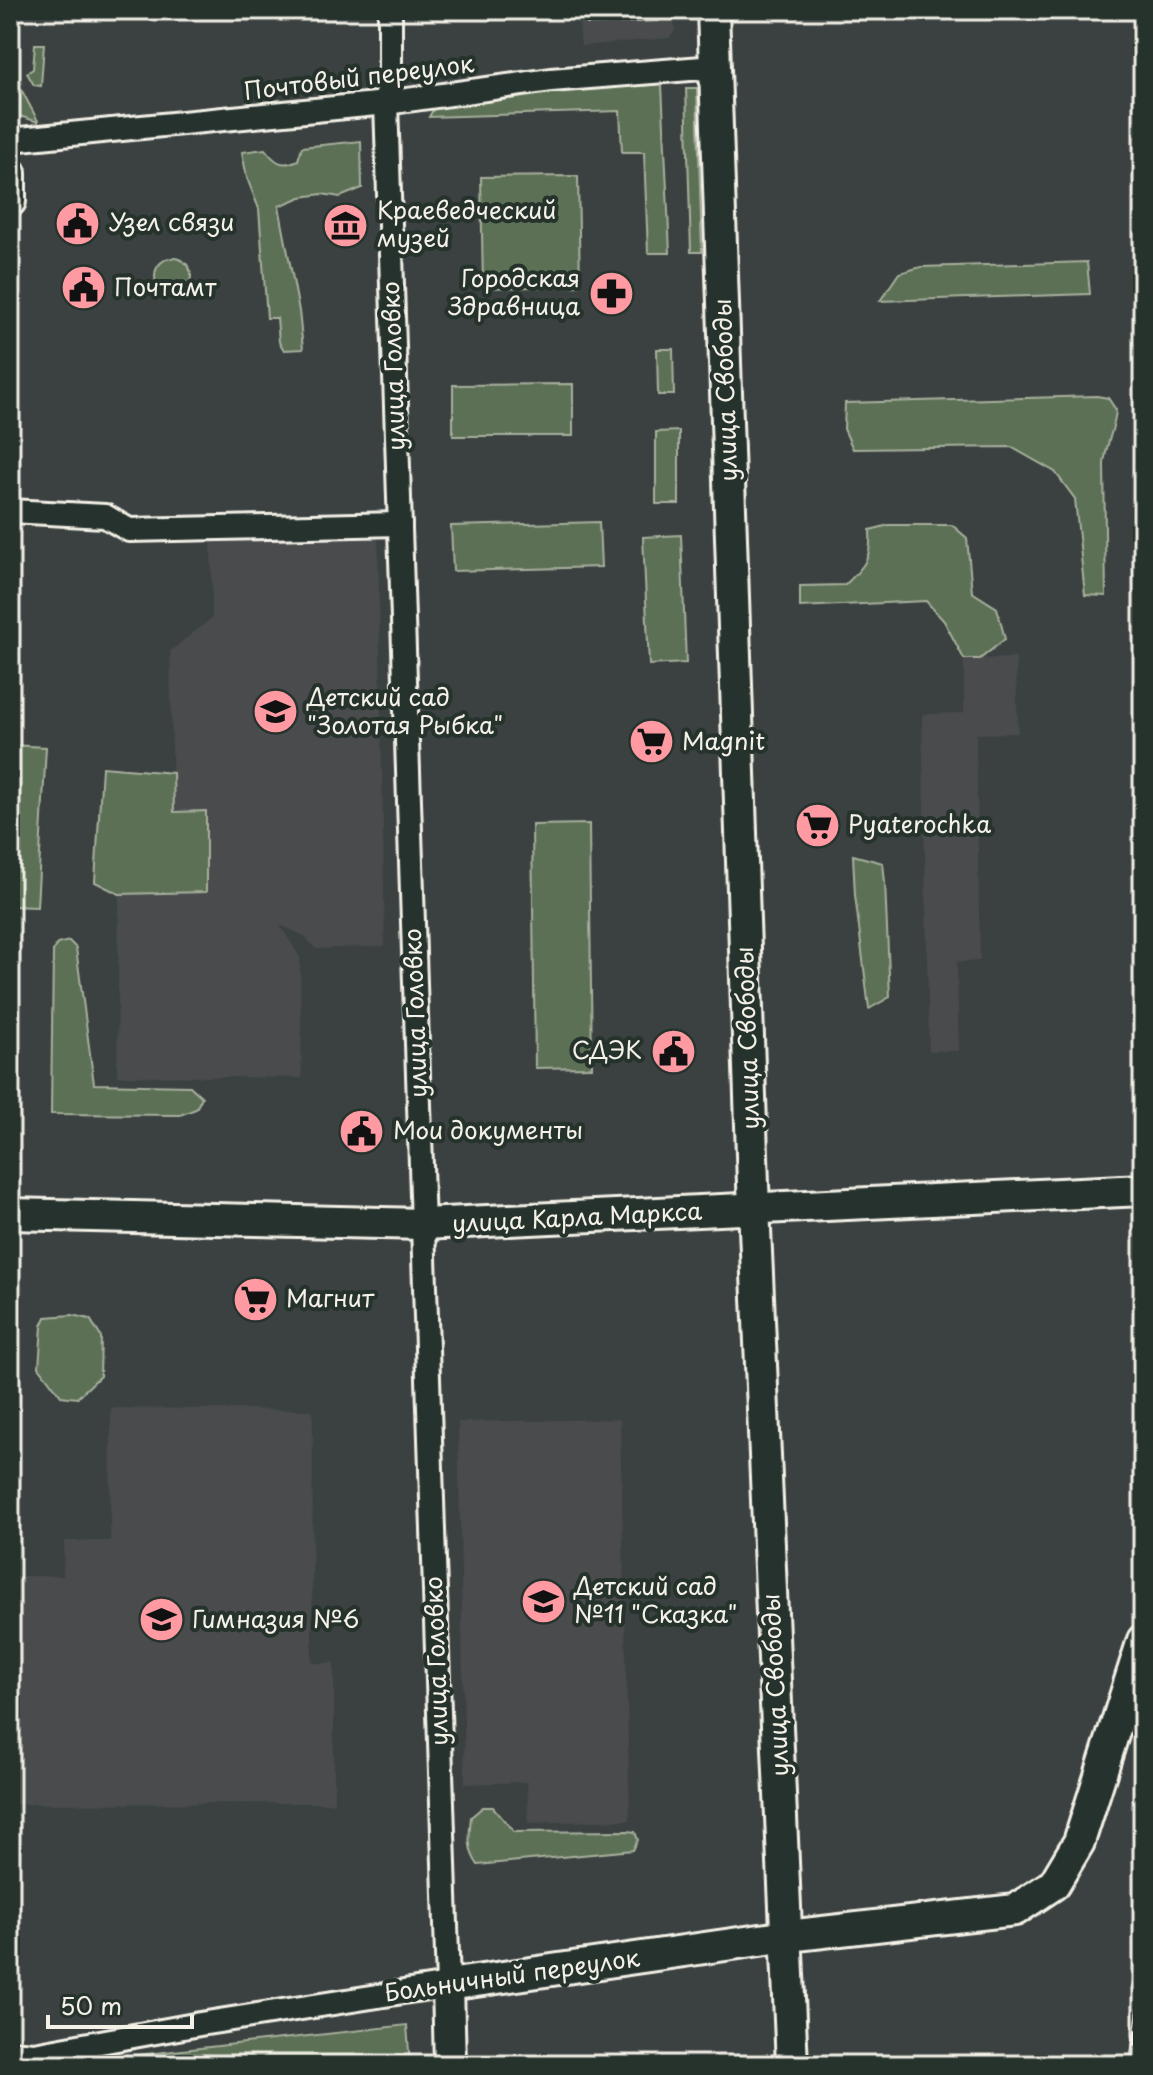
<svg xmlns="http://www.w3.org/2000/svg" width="1153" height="2075" font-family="'Playpen Sans',sans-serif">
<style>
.built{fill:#484b4e}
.green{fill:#5c7054;stroke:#a8b09e;stroke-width:2}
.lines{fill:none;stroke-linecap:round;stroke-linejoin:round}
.street-casing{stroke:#f4f1e8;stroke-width:28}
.secondary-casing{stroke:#f4f1e8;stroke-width:36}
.street{stroke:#26332d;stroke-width:22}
.secondary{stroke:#26332d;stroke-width:30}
.rail-casing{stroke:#f4f1e8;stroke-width:9}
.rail{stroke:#26332d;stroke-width:6;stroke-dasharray:18;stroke-linecap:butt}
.labels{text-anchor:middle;stroke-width:8;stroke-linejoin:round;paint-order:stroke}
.street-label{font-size:24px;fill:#f4f1e8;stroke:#26332d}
.poi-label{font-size:24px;fill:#f4f1e8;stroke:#26332d;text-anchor:start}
</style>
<rect width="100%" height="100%" fill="#3a4140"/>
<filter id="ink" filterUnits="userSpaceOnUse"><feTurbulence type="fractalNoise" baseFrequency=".0125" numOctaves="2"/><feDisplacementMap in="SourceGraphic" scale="16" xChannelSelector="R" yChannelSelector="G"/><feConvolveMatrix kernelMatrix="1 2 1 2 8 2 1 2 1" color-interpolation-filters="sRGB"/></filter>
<g filter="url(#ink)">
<g class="built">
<path d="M 578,10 L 674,10 L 675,31 L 669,38 L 581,46 Z"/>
<path d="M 378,530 L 385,946 L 316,949 L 304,936 L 280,925 L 300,957 L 302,1078 L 117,1076 L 119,894 L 206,892 L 173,812 L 170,651 L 212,618 L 211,533 Z"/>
<path d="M 1016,658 L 1018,733 L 976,734 L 980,961 L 957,962 L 959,1051 L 929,1051 L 922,714 L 964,713 L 964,659 Z"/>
<path d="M 111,1408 L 313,1410 L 312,1663 L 334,1663 L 334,1803 L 10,1804 L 10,1576 L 63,1576 L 64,1541 L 110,1541 Z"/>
<path d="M 620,1419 L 630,1820 L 528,1823 L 527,1782 L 465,1784 L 458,1422 Z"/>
</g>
<g class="green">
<path d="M 586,10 L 659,10 L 659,21 L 587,24 Z"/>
<path d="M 35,44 L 44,44 L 41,86 L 34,85 L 27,73 L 33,69 Z"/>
<path d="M 658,82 L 662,85 L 670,253 L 648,253 L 644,152 L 622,152 L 620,111 L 429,117 L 434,108 L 528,91 Z"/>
<path d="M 697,88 L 702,252 L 691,252 L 686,88 Z"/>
<path d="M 21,89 L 38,121 L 38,122 L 10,113 L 10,90 Z"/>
<path d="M 361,141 L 362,188 L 340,197 L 322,194 L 301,197 L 279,206 L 299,311 L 303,349 L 284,350 L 279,342 L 277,318 L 267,318 L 259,209 L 247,178 L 242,152 L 265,149 C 275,162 282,168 298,160 L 302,147 Z"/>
<path d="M 578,176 L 580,286 L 483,288 L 481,177 Z"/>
<circle cx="173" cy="276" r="18"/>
<path d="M 1087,262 L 1090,294 L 880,301 L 899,273 L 921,267 Z"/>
<path d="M 657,349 L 673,349 L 674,395 L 658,395 Z"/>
<path d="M 573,384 L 573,436 L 453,436 L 453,385 Z"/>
<path d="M 1097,396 L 1108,398 L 1116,410 C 1114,431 1106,444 1104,464 L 1106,596 L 1085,595 L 1075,499 L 1055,472 L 1011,447 L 853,449 L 844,429 L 845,403 Z"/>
<path d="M 679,431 L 679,504 L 656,504 L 656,432 Z"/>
<path d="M 599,522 L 601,567 L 453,571 L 451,526 Z"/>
<path d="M 889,525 L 952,525 L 967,538 L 972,592 L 997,608 L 1005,639 L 980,659 L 964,659 L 944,621 L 926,601 L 800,607 L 800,586 L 845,585 C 865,566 872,558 870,530 Z"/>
<path d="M 681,535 L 686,663 L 649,665 L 643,537 Z"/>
<path d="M 10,745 L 46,747 L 37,907 L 10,906 Z"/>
<path d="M 102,767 L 173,773 L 174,812 L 206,811 L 206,892 L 119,894 L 95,882 Z"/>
<path d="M 589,824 L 592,1067 L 535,1068 L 532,825 Z"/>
<path d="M 853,855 L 883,863 L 885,882 L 890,997 L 869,1009 L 855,895 Z"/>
<path d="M 69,941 L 76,948 L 94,1084 L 190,1086 L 202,1097 L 196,1109 L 180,1115 L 51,1114 L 53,951 L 57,944 Z"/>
<path d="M 72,1315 L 90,1319 L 101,1337 L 100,1376 L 77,1398 L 61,1396 L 39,1367 L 42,1326 L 46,1317 Z"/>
<path d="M 483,1807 L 493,1807 L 514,1832 L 628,1831 L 635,1832 L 638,1840 L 633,1850 L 478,1865 C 467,1850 469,1835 471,1817 Z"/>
<path d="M 407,2025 L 410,2065 L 48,2065 Z"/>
</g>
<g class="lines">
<defs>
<g id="street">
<path d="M 10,140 L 386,103 L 551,80 L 715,67"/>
<path d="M 10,511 L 105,516 L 129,530 L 400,524"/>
<path d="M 10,2052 L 34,2054 L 200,2024 L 448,1985 L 386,103 L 390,67 L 390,10"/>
</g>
<g id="secondary">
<path d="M 713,10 L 753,1184 L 792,2065"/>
<path d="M 10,173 L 10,201"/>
<path d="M 10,1214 L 423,1224 L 1143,1190"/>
<path d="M 450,2065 L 448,1985 L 788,1936 L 1015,1910 L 1054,1884 L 1079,1842 L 1143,1640"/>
</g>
</defs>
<use href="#street" class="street-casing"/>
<use href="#secondary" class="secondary-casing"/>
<use href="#street" class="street"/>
<use href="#secondary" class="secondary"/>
<defs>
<path id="rail" d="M 1133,2065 L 1143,2001"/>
</defs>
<use href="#rail" class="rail-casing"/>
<use href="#rail" class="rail"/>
</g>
</g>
<defs>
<symbol id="civic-disc" viewBox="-11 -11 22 22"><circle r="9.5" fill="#ff9aa2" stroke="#26332d"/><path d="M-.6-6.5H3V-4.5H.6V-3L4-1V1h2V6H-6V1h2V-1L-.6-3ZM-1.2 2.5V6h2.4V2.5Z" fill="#111"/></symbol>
<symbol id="museum-disc" viewBox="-11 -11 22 22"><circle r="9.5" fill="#ff9aa2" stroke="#26332d"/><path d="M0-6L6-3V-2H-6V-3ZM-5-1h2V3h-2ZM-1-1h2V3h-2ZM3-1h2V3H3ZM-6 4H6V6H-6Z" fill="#111"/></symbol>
<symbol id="pharmacy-disc" viewBox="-11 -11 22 22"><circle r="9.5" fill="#ff9aa2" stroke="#26332d"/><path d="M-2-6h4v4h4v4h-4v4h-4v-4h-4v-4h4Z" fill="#111"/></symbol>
<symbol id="school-disc" viewBox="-11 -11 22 22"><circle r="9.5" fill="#ff9aa2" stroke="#26332d"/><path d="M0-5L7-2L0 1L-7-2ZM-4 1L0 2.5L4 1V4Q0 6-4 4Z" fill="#111"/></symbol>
<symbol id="supermarket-disc" viewBox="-11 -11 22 22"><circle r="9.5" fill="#ff9aa2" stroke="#26332d"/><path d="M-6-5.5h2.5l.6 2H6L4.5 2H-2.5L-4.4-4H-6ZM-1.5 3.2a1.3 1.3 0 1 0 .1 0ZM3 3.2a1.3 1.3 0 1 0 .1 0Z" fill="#111"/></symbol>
</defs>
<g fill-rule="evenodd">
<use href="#civic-disc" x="52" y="198" width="51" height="51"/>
<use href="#museum-disc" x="320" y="200" width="51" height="51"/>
<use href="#civic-disc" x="58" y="262" width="51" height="51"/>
<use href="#pharmacy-disc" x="586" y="268" width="51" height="51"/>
<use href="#school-disc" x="250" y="686" width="51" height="51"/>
<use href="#supermarket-disc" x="626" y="716" width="51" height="51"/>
<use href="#supermarket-disc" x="792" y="800" width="51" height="51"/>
<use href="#civic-disc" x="648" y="1026" width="51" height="51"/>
<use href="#civic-disc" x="336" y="1106" width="51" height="51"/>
<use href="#supermarket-disc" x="230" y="1274" width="51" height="51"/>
<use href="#school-disc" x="518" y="1576" width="51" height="51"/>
<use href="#school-disc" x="136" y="1594" width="51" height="51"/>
</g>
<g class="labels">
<g class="street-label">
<text transform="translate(359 78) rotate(-7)" y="8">Почтовый переулок</text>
<text transform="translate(394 366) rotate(-92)" y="8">улица Головко</text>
<text transform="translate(726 390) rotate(-92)" y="8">улица Свободы</text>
<text transform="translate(416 1013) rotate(-92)" y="8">улица Головко</text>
<text transform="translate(748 1038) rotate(-92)" y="8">улица Свободы</text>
<text transform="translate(577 1218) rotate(-3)" y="8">улица Карла Маркса</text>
<text transform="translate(437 1661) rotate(-92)" y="8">улица Головко</text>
<text transform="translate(776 1685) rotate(-93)" y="8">улица Свободы</text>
<text transform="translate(512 1976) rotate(-8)" y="8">Больничный переулок</text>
</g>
<g class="poi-label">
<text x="377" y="219">Краеведческий<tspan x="377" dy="28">музей</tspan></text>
<text x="109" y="231">Узел связи</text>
<text x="580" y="287" text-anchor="end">Городская<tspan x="580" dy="28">Здравница</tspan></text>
<text x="114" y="296">Почтамт</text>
<text x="307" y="706">Детский сад<tspan x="307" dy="28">"Золотая Рыбка"</tspan></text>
<text x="682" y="750">Magnit</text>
<text x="848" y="833">Pyaterochka</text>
<text x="642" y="1059" text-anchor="end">СДЭК</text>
<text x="393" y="1139">Мои документы</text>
<text x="286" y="1307">Магнит</text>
<text x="574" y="1595">Детский сад<tspan x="574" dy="28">№11 "Сказка"</tspan></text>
<text x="192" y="1628">Гимназия №6</text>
</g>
</g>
<rect width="1153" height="2075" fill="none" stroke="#26332d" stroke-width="40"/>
<rect x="20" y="20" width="1113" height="2035" fill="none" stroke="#f4f1e8" stroke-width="3" filter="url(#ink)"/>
<path d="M48 2015v12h144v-12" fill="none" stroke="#f4f1e8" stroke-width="4"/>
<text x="60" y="2015" font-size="24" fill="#f4f1e8" stroke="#26332d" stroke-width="6" paint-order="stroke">50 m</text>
</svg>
